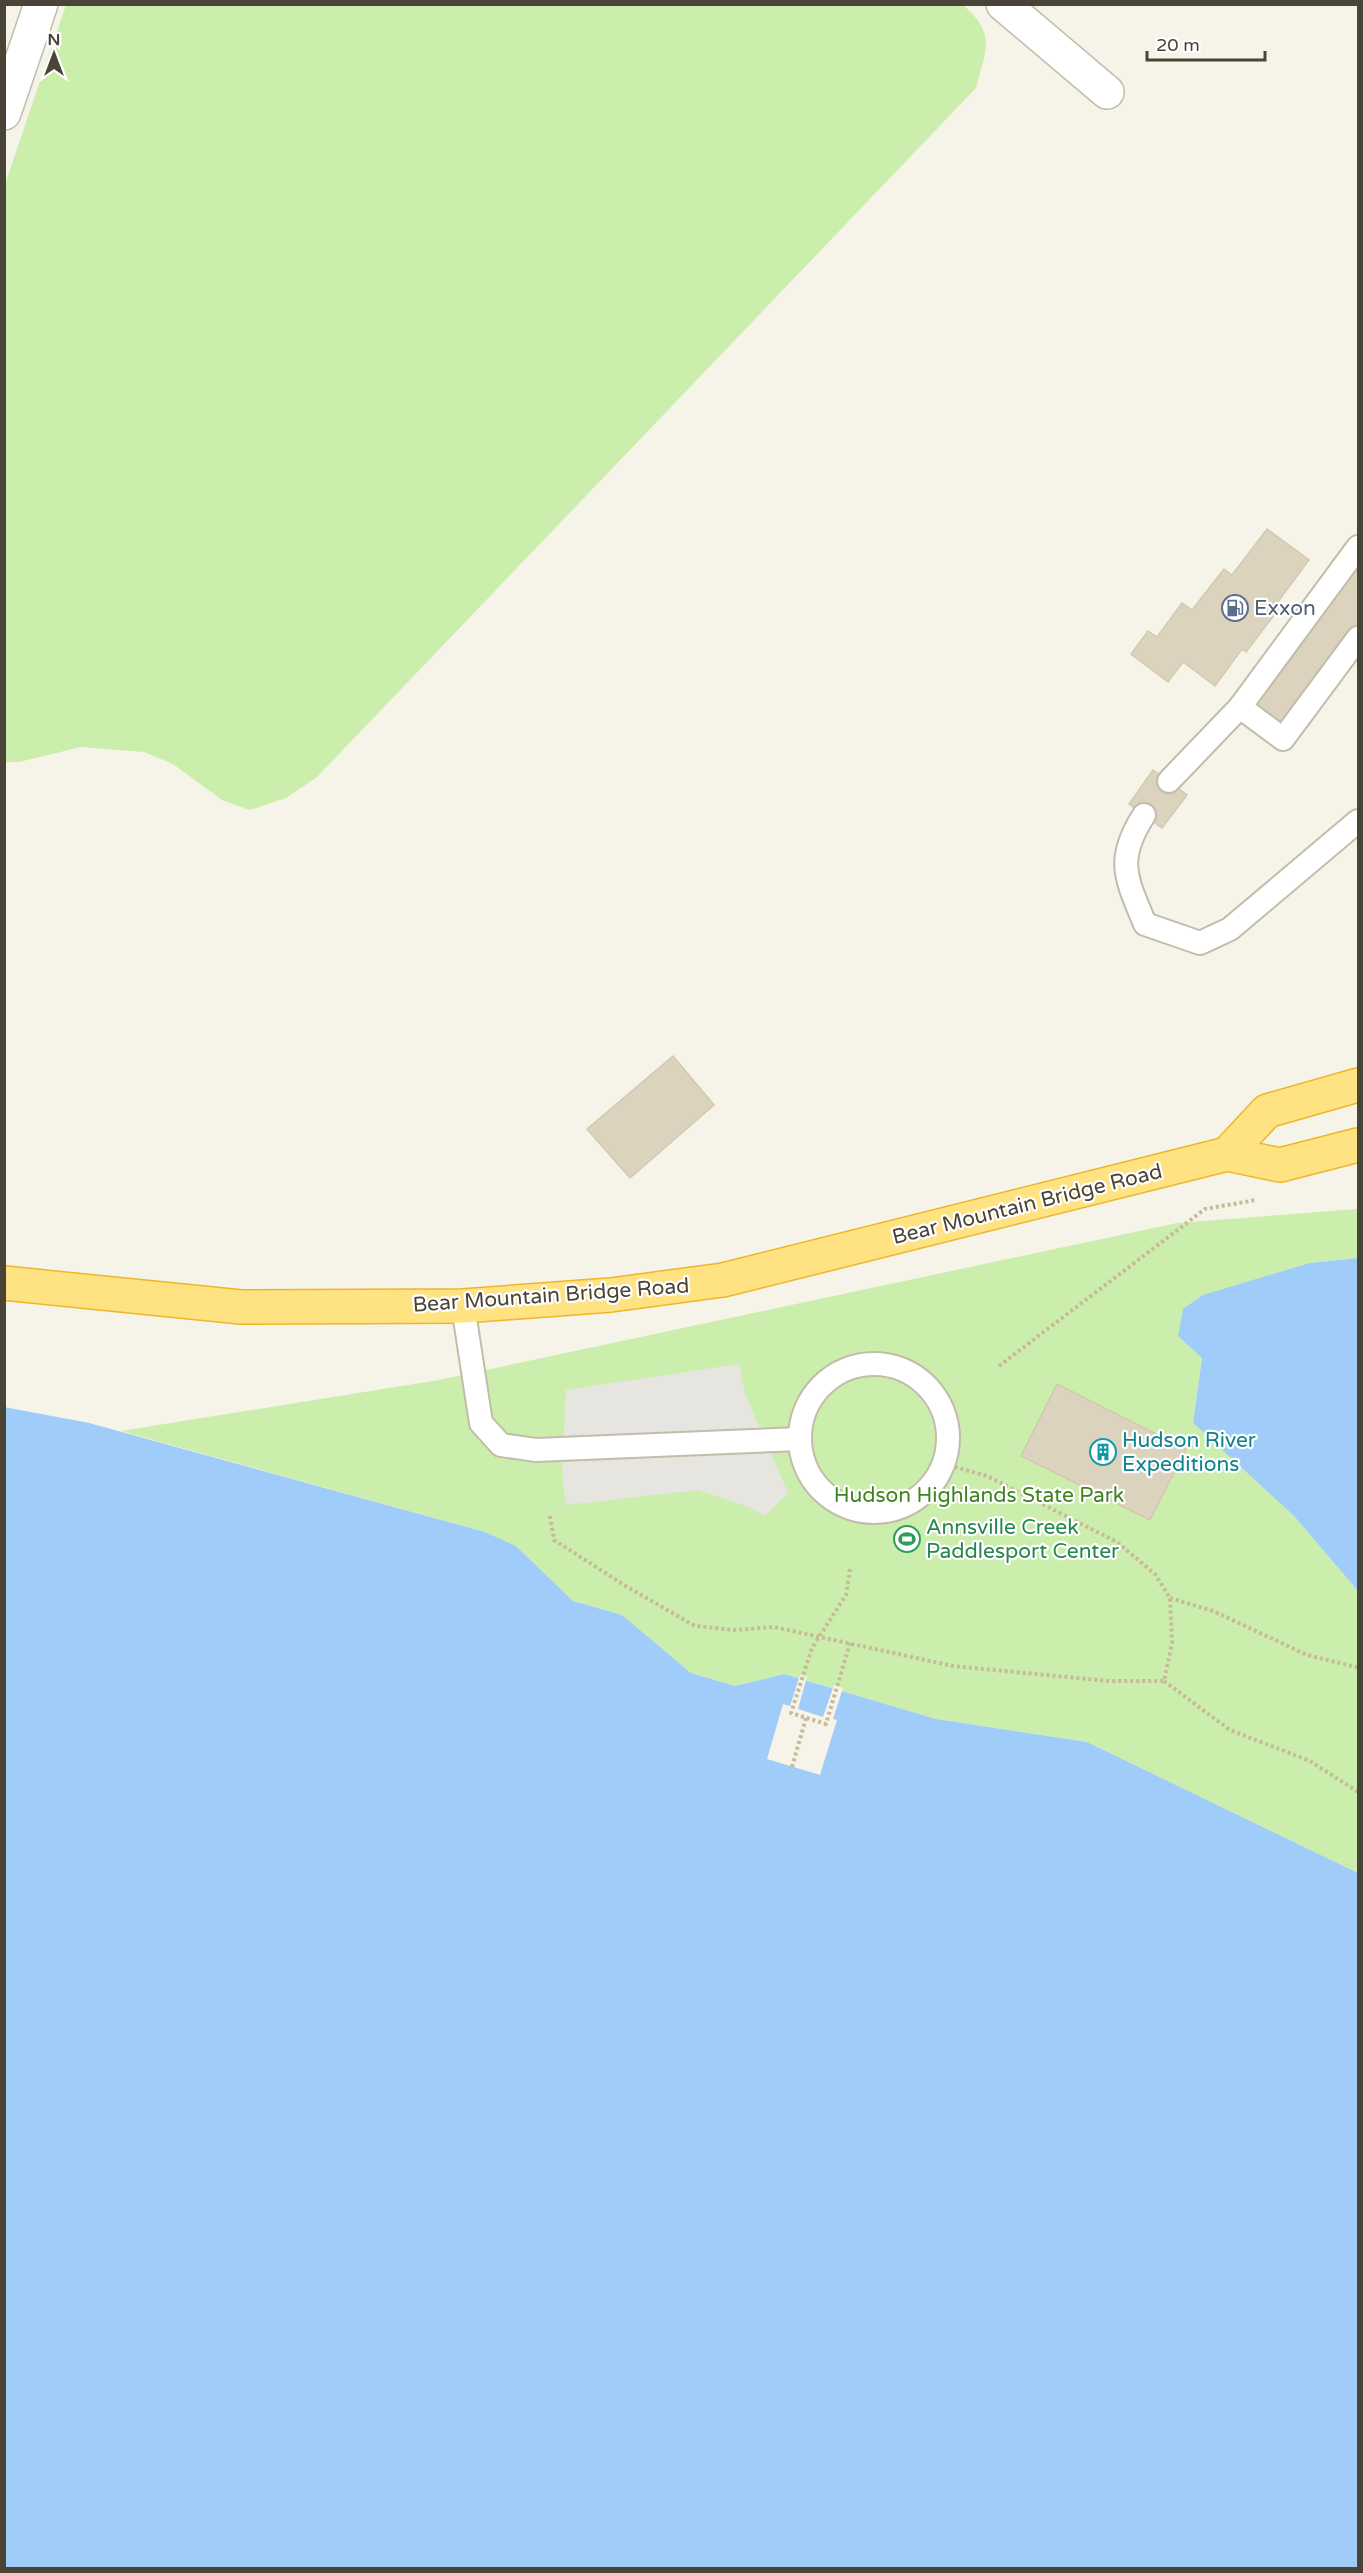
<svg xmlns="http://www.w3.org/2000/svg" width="1363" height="2573" font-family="'Varela Round',sans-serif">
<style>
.green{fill:#cbeead}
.parking{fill:#e7e5e0}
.water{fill:#9fccf8}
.pier{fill:#f6f3e8}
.building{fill:#dcd3bf;stroke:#d4c9af;stroke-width:1.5}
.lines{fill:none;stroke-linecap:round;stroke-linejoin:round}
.service-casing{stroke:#c2bcaa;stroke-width:26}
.minor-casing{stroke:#c2bcaa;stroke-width:36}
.trunk-casing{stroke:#eeb62a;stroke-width:36}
.path{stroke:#c6ba99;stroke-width:4;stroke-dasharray:3 3;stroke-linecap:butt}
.service{stroke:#fff;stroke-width:22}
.minor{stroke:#fff;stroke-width:33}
.trunk{stroke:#ffe281;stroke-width:33}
.labels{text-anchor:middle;stroke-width:4.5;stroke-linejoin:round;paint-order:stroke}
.service-label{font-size:21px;fill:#4e5e75;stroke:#fff;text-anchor:start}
.street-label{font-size:21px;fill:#4a4436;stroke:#fff}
.culture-label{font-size:21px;fill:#0d838f;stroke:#fff;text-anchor:start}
.park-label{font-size:21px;fill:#3f8322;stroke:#fff}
.leisure-label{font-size:21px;fill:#27864d;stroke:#fff;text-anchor:start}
</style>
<rect width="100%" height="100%" fill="#f6f3e8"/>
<g class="green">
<path d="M 962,4 C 997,34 986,49 976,88 L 317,777 L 286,798 L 250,810 L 222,800 L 173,764 L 144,752 L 81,747 L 19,762 L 5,762 L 5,184 L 66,5 Z"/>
<path d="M 1358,1209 L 1358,1258 L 1310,1263 L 1202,1357 L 1193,1423 L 1294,1516 L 1358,1591 L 1358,1873 L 1087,1742 L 936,1719 L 784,1674 L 735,1686 L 691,1673 L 622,1615 L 573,1601 L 516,1546 L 485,1532 L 121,1431 L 439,1380 L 1177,1223 Z"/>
</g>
<path class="parking" d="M 739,1364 L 745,1394 L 788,1493 L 765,1516 L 749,1507 L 698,1490 L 566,1505 L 562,1472 L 566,1390 Z"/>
<g class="water">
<path d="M 1358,1258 L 1358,1591 L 1294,1516 L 1193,1423 L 1202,1358 L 1178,1336 L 1183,1309 L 1203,1295 L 1310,1263 Z"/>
<path d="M 4,1407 L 89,1423 L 485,1532 L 516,1546 L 573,1601 L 622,1615 L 691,1673 L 735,1686 L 784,1674 L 936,1719 L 1087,1742 L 1358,1873 L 1358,2568 L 5,2568 Z"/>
</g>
<path class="pier" d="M 800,1675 L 807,1677 L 798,1709 L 823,1717 L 834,1685 L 843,1688 L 833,1719 L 837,1720 L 820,1775 L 767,1759 L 783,1704 L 790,1706 Z"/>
<g class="building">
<path d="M 1267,529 L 1309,560 L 1274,607 L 1278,610 L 1246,652 L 1242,649 L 1215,686 L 1183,662 L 1168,682 L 1131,654 L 1148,631 L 1157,637 L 1182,603 L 1192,610 L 1224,569 L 1232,575 Z"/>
<path d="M 1358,561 L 1358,627 L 1283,727 L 1251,703 Z"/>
<path d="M 1153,770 L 1187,795 L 1162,828 L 1129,804 Z"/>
<path d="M 673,1056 L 714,1105 L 630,1178 L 587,1129 Z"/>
<path d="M 1057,1384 L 1186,1449 L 1150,1520 L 1021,1456 Z"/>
</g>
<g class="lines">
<defs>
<g id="service">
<path d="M 1240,707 L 1283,739 L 1358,638"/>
<path d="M 1169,781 L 1240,707 L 1358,547"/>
<path d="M 1144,815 C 1115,860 1126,878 1145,924 L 1200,943 L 1230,929 L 1358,821"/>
<path d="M 463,1306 L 481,1423 L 501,1445 L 536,1450 L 800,1439"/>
<circle cx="874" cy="1438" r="74"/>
</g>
<g id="minor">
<path d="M 1003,4 L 1107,92"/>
<path d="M 4,113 L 41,4"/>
</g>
<g id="trunk">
<path d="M 1227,1154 L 1267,1111 L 1358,1085"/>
<path d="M 4,1283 L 241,1307 L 463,1306 L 611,1295 L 723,1280 L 1227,1154 L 1280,1165 L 1358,1145"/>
</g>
</defs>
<use href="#service" class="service-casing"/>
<use href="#minor" class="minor-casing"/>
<use href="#trunk" class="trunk-casing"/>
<g class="path">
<path d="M 999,1366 L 1205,1209 L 1256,1200"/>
<path d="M 550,1516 L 554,1540 L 624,1585 L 695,1626 L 734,1630 L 774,1627 L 953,1666 L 1108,1681 L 1164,1681 L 1172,1643 L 1170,1598 L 1155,1574 L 1117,1542 L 987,1476 L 944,1464"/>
<path d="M 850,1569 L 846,1595 L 812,1648 L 791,1713 L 826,1724 L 850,1643"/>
<path d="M 1170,1598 L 1213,1611 L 1307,1655 L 1356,1667 L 1358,1671"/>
<path d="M 1164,1681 L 1230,1730 L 1310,1761 L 1358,1792"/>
<path d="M 792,1767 L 806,1718"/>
</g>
<use href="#service" class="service"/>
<use href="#minor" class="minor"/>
<use href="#trunk" class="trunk"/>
</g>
<defs>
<symbol id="fuel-ring" viewBox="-11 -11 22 22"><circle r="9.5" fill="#fff" stroke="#5c6f8a" stroke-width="1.5"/><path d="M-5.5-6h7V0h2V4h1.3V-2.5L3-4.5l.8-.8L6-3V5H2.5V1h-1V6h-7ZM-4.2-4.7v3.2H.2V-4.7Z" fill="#5c6f8a"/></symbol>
<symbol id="building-ring" viewBox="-11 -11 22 22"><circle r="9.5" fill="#fff" stroke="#0f9aa8" stroke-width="1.5"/><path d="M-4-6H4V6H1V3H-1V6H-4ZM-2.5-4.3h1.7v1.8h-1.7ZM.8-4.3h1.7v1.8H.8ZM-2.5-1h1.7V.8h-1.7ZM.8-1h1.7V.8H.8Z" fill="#0f9aa8"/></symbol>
<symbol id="stadium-ring" viewBox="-11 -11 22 22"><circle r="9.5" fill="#fff" stroke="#2e9e5b" stroke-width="1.5"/><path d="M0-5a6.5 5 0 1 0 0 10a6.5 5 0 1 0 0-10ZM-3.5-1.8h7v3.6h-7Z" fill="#2e9e5b"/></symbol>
</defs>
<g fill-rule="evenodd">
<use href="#fuel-ring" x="1220" y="593" width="30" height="30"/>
<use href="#building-ring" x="1088" y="1437" width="30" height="30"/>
<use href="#stadium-ring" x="892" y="1524" width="30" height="30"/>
</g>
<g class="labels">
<g class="service-label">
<text x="1254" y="615">Exxon</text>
</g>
<g class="street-label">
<text transform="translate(1027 1204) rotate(-14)" y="7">Bear Mountain Bridge Road</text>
<text transform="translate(551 1295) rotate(-4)" y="7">Bear Mountain Bridge Road</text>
</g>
<g class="culture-label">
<text x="1122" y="1447">Hudson River<tspan x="1122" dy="24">Expeditions</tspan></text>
</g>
<g class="park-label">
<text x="979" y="1502">Hudson Highlands State Park</text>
</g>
<g class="leisure-label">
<text x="926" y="1534">Annsville Creek<tspan x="926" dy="24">Paddlesport Center</tspan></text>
</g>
</g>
<rect width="1363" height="2573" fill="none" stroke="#4a4436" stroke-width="12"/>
<g transform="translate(54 54)" stroke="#ffffff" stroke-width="4.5" paint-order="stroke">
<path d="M0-4.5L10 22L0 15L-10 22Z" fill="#4a4436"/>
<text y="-9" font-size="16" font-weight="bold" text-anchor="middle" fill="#4a4436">N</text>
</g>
<path d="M1147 51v9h118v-9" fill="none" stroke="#4a4436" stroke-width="3"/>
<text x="1156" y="51" font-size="18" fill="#4a4436" stroke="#ffffff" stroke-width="4.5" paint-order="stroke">20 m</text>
</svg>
